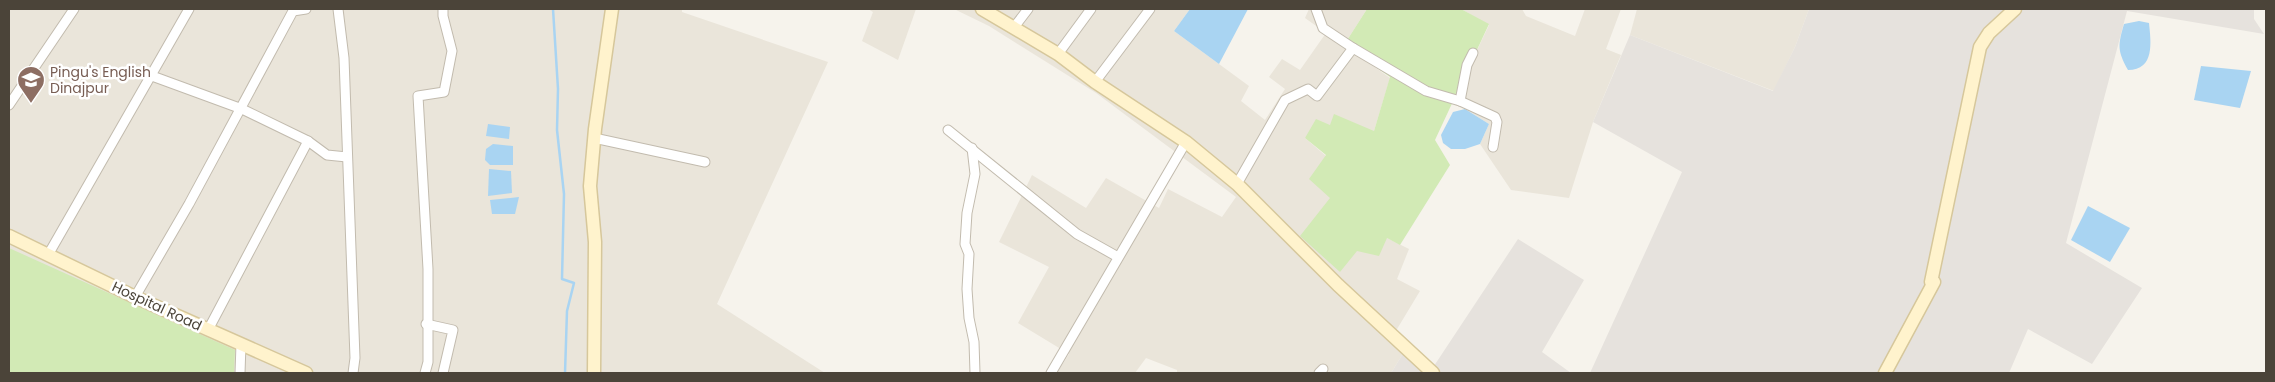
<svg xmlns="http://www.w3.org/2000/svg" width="2275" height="382" font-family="Poppins,sans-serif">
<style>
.residential{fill:#eae5da}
.industrial{fill:#e6e2dd}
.green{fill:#d2eab5}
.water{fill:#a9d4f2}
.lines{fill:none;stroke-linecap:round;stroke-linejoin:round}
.stream{stroke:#a9d4f2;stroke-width:2.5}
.street-casing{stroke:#c2bbae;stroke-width:11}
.secondary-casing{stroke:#d6c79b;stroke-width:15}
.street{stroke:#fff;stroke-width:9}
.secondary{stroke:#fff3cd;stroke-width:12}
.labels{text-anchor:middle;stroke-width:5;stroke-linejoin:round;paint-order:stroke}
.education-label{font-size:14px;fill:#785e54;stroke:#fff;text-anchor:start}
.street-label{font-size:14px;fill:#4b4439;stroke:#fff}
</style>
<rect width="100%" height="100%" fill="#f6f3ec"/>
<g class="residential">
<path d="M 9,9 L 682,9 L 682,12 L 828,62 L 717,304 L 825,373 L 9,373 Z"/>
<path d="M 868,9 L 916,9 L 898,60 L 862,41 L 873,12 Z"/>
<path d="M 954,9 L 1190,9 L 1174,31 L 1249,86 L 1241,101 L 1265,120 L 1285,89 L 1269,77 L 1282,59 L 1300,70 L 1326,33 L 1305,18 L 1309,9 L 1367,9 L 1344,45 L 1390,78 L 1374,131 L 1330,125 L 1305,138 L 1326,156 L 1330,198 L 1357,251 L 1387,238 L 1409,249 L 1397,279 L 1420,291 L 1391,339 L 1404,352 L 1391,373 L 1177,373 L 1177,370 L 1146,358 L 1135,373 L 1057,373 L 1069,354 L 1018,323 L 1049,267 L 999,242 L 1032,175 L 1086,208 L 1106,178 L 1159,208 L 1168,189 L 1222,217 L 1236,197 L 1096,93 L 989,26 Z"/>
<path d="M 1461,9 L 1522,9 L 1526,16 L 1575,36 L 1585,9 L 1621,9 L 1606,49 L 1621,55 L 1593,122 L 1569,198 L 1511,190 L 1480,144 L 1489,124 L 1453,101 L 1489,25 Z"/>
<path d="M 1637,9 L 1809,9 L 1795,47 L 1774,91 L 1630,35 Z"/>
</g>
<g class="industrial">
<path d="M 1809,9 L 2254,9 L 2254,19 L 2264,34 L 2127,11 L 2066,243 L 2142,288 L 2092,364 L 2028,329 L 2009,373 L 1590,373 L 1682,172 L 1593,122 L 1630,35 L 1773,91 L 1795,47 Z"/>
<path d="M 1518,239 L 1584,280 L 1542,352 L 1571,373 L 1391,373 L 1404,352 L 1430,372 Z"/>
</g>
<g class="green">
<path d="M 1367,9 L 1461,9 L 1489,24 L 1435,140 L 1450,165 L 1400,245 L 1387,238 L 1379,256 L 1357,251 L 1340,272 L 1300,236 L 1330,198 L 1309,179 L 1326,155 L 1305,138 L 1316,119 L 1330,125 L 1334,114 L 1374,131 L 1390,77 L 1344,45 Z"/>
<path d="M 9,248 L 235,350 L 234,373 L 9,373 Z"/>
</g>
<g class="water">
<path d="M 1190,9 L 1248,9 L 1219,64 L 1174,31 Z"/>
<path d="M 2139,21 L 2149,23 C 2151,42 2155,70 2128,70 C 2117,50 2118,45 2124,24 Z"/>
<path d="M 2201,66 L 2251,71 L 2240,108 L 2194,100 Z"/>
<path d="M 1465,109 L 1489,124 L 1480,144 L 1465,149 L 1451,149 L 1443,143 L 1441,135 L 1453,112 Z"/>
<path d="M 488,124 L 510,127 L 509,139 L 486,136 Z"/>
<path d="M 493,144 L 513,146 L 513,165 L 490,165 L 485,160 L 486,149 Z"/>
<path d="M 489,169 L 511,171 L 512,193 L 488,196 Z"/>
<path d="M 519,197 L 515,214 L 492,214 L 490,200 Z"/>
<path d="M 2088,206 L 2130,228 L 2110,262 L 2071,240 Z"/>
</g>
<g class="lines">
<path class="stream" d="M 553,9 L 558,89 L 557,130 L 564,194 L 562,279 L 574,283 L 567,311 L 565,373"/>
<defs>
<g id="street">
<path d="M 338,9 L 344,58 L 355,358 L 353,373"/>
<path d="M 1316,9 L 1323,28 L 1353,48 L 1426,91 L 1460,101 L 1495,117 L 1497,122 L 1493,147"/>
<path d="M 1015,26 L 1028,9"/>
<path d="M 1058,54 L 1091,9"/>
<path d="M 152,76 L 242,109 L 308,141 L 327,155 L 347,157"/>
<path d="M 1095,82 L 1150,9"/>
<path d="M 1460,101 L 1467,65 L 1473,53"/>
<path d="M 9,105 L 74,9"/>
<path d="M 948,130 L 1077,234 L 1118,257"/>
<path d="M 594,138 L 705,162"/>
<path d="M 972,148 L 975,174 L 967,213 L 965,244 L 969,254 L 967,289 L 969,318 L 974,342 L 975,373"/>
<path d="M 1237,184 L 1285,100 L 1308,89 L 1317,96 L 1353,48"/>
<path d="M 48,255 L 189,9"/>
<path d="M 135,297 L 189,204 L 293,11 L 306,9"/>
<path d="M 426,324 L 453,330 L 443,373"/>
<path d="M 208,330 L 308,141"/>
<path d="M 240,373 L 241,344"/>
<path d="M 425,373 L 428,362 L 428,269 L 418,96 L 444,92 L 452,51 L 443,16 L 443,9"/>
<path d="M 1051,373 L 1186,142"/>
<path d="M 1319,373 L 1323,369"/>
</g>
<g id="secondary">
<path d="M 982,9 L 1058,54 L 1095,82 L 1186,142 L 1237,184 L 1338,285 L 1433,373"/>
<path d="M 9,236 L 135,297 L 306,373"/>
<path d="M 594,373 L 595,242 L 590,186 L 595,129 L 612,9"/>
<path d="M 1885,373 L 1934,282 L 1931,282 L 1980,47 L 1989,33 L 2015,9"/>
</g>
</defs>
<use href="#street" class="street-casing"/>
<use href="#secondary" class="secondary-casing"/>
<use href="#street" class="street"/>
<use href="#secondary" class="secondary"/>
</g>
<defs>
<symbol id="school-pin" viewBox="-11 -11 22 30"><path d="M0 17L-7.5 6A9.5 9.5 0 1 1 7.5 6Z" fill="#8d6e63" stroke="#fff"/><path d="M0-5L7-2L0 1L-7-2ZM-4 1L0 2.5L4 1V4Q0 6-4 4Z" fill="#fff"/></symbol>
</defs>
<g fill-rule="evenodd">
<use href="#school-pin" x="15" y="64" width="32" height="43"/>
</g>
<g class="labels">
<g class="education-label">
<text x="50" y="77">Pingu's English<tspan x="50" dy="16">Dinajpur</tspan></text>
</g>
<g class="street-label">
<text transform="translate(157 306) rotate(25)" y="5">Hospital Road</text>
</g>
</g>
<rect width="2275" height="382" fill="none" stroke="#4b4439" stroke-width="20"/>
</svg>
